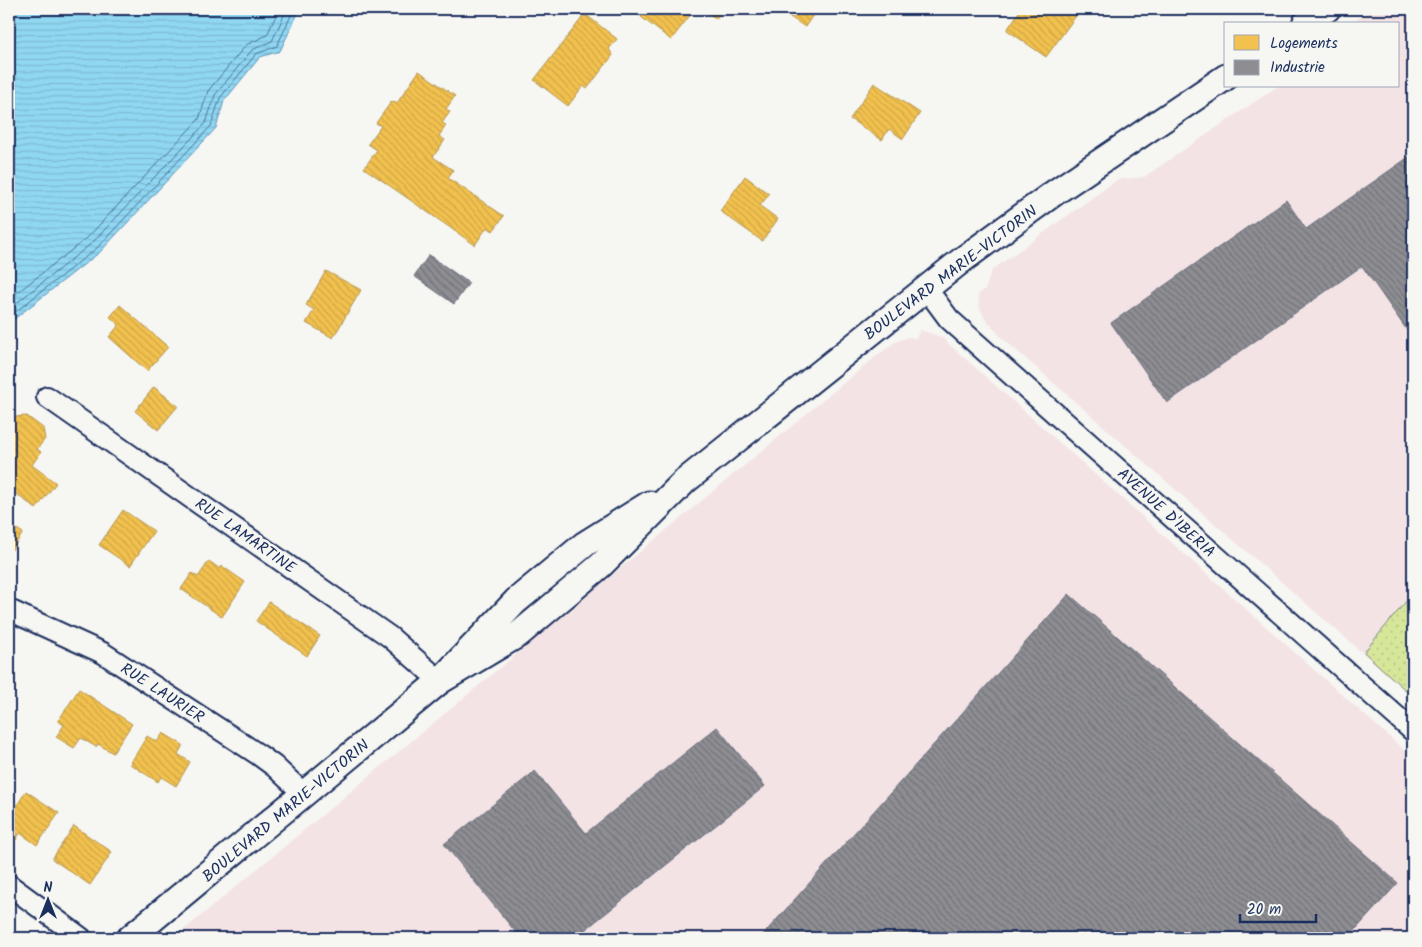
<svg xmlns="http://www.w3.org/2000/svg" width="1422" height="947" font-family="Kalam,sans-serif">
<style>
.built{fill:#f4e3e5}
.grass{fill:url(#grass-dots);stroke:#798b7c}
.water{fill:url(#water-rules);stroke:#6194b7}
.homes{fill:url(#homes-back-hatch);stroke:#b29553}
.industry{fill:url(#industry-back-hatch);stroke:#6b7182}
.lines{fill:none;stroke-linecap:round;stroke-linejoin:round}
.shore{stroke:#4a7299;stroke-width:1}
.minor-casing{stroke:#1b2f5e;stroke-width:24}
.tertiary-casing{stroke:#1b2f5e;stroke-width:29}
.minor{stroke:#f6f6f2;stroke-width:20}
.tertiary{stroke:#f6f6f2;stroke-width:25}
.labels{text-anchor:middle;stroke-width:5;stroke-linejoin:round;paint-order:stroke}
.street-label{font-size:16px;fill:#1b2f5e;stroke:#f6f6f2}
</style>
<defs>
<pattern id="grass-dots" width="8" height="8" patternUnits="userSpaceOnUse" patternTransform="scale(1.25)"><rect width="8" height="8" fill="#d7e79a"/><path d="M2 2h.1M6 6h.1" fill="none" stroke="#b8c687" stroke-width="1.8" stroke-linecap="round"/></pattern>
<pattern id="water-rules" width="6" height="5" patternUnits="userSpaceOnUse" patternTransform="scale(1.25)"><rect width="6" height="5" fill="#90d7f2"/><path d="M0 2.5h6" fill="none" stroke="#7cb9d2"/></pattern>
<pattern id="homes-back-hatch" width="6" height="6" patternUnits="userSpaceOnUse" patternTransform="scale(1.25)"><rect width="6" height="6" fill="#f2c14e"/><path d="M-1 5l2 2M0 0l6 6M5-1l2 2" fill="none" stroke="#cfa646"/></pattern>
<pattern id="industry-back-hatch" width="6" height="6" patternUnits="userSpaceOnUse" patternTransform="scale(1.25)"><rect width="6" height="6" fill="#8d8d92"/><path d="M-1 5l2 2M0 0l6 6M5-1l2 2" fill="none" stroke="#72747a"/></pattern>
</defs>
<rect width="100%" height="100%" fill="#f6f6f2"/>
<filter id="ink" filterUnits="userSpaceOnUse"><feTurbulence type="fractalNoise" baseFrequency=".02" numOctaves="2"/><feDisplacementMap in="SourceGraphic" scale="10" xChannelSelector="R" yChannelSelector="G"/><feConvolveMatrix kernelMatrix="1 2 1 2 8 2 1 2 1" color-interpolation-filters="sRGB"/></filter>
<g filter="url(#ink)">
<g class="built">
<path d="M 1372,9 L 1413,9 L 1413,697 L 1001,337 L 984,317 L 979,306 L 978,295 L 985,289 L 992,270 L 1117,180 L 1144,177 L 1278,86 L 1398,86 L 1398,24 L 1351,24 Z"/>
<path d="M 920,330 L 941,337 L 1413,758 L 1413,938 L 174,938 L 874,358 L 895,342 L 907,337 L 916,338 Z"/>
</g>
<g class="grass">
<path d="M 587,560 L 590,563 L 543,603 L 512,622 L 558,577 Z"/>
<path d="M 1413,593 L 1413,697 L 1364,652 Z"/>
</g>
<path class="water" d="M 9,9 L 300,9 L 280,51 L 260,57 L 224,101 L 216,128 L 100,252 L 9,323 Z"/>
<g class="homes">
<path d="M 647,9 L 695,9 L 671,40 L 641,17 Z"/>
<path d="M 703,9 L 723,9 L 716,19 Z"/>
<path d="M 778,9 L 817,9 L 805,27 Z"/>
<path d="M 1021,9 L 1081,9 L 1046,57 L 1007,30 Z"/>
<path d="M 585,14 L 617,39 L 609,49 L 613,55 L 587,89 L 583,86 L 568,106 L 534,80 Z"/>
<path d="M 419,71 L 455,96 L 446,109 L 450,112 L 442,123 L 446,125 L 439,136 L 445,140 L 433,157 L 453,170 L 448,178 L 504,216 L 493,231 L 487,227 L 475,245 L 364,168 L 377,150 L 368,144 L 381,126 L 376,123 L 391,102 L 397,103 Z"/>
<path d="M 874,83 L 920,113 L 903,139 L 889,129 L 882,140 L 850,119 Z"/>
<path d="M 745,176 L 769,194 L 760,206 L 778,219 L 762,241 L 720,211 Z"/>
<path d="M 326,271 L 361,290 L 333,338 L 306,323 L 314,310 L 306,305 Z"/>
<path d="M 120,305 L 168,347 L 147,371 L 109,337 L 119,325 L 110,317 Z"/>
<path d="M 154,387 L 178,406 L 158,430 L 135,411 Z"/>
<path d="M 27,416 L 43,428 L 45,439 L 37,449 L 41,452 L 32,465 L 56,483 L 36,509 L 9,488 L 11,476 L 9,474 L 9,425 L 14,417 Z"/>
<path d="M 123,510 L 154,531 L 130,566 L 99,545 Z"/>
<path d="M 9,524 L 23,533 L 9,554 Z"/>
<path d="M 209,561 L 220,569 L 222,566 L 245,582 L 222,617 L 181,589 L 192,573 L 198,577 Z"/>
<path d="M 269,602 L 320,636 L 307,656 L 256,621 Z"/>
<path d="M 79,689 L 132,724 L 113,753 L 98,744 L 96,747 L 81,738 L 74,748 L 56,737 L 64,725 L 58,721 Z"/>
<path d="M 163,733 L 183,745 L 178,754 L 190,762 L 176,786 L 161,777 L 158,782 L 130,764 L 147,736 L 157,742 Z"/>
<path d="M 26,791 L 59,813 L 37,845 L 20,833 L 16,840 L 9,835 L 9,818 Z"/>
<path d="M 74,826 L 112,852 L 90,885 L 52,859 Z"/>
</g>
<g class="industry">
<path d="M 1413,154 L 1413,339 L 1362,266 L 1167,403 L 1111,323 L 1286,200 L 1306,229 Z"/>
<path d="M 429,255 L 469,283 L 454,304 L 414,276 Z"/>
<path d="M 1069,594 L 1398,883 L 1348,938 L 760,938 Z"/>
<path d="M 717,727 L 765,786 L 575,938 L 511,938 L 517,934 L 444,844 L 535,771 L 586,833 Z"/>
</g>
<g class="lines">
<g class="shore">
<path d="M 9,299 L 87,238 L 199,119 L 208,91 L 246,45 L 267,35 L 279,9"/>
<path d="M 9,309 L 92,243 L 206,123 L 215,95 L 252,50 L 272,41 L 287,9"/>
<path d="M 9,317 L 97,248 L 211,126 L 220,98 L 256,54 L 277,46 L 294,9"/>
</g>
<defs>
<g id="minor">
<path d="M 926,288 L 949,319 L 1005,369 L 1413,731"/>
<path d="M 47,397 L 390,637 L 440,681"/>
<path d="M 9,610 L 103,653 L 259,755 L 274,766 L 304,794"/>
<path d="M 9,885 L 81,938"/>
</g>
<g id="tertiary">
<path d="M 1305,24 L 1327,9"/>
<path d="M 440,681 L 519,634 L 601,565 L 685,481 L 962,260 L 1054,193 L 1226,77"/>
<path d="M 130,938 L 440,681 L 516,601 L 585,544 L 649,504"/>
</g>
</defs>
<use href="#minor" class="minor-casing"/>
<use href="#tertiary" class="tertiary-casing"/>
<use href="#minor" class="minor"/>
<use href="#tertiary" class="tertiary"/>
</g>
</g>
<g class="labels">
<g class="street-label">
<text transform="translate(950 272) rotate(-37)" y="6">BOULEVARD MARIE-VICTORIN</text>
<text transform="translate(1167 512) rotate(42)" y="6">AVENUE D'IBERIA</text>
<text transform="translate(246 535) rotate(35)" y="6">RUE LAMARTINE</text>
<text transform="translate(163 692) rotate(33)" y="6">RUE LAURIER</text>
<text transform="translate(285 810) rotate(-40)" y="6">BOULEVARD MARIE-VICTORIN</text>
</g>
</g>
<rect width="1422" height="947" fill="none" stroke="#f6f6f2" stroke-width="30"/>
<rect x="15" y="15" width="1392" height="917" fill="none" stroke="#1b2f5e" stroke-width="2" filter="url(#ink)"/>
<rect x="1224" y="22" width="175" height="65" fill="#f6f6f2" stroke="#9ea6b7"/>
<rect x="1234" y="35" width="25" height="15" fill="#f2c14e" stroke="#9ea6b7"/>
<text x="1270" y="48" font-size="15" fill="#1b2f5e">Logements</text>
<rect x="1234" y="60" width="25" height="15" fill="#8d8d92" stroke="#9ea6b7"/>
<text x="1270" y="72" font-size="15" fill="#1b2f5e">Industrie</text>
<g transform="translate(48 900)" stroke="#f6f6f2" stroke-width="4" paint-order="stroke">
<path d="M0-4L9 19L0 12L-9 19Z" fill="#1b2f5e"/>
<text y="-8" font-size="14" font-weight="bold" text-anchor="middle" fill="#1b2f5e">N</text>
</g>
<path d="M1240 914v8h76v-8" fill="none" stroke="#1b2f5e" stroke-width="2.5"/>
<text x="1247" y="914" font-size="15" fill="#1b2f5e" stroke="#f6f6f2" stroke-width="4" paint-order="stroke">20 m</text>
</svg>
